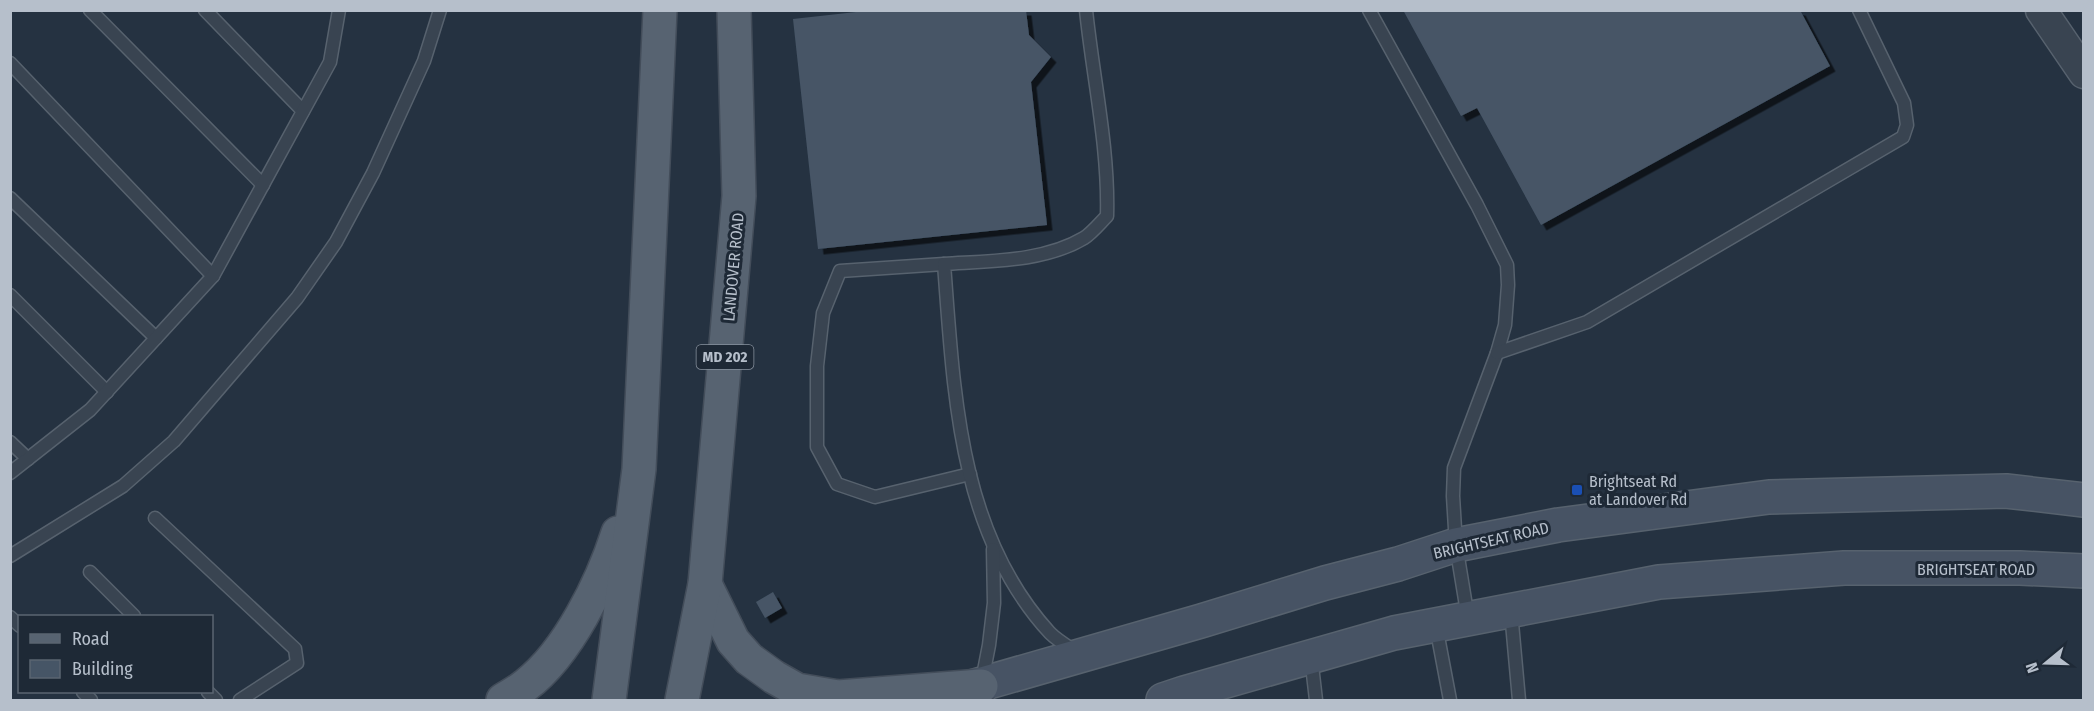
<svg xmlns="http://www.w3.org/2000/svg" width="2094" height="711" font-family="'Fira Sans Condensed',sans-serif">
<style>
.building{fill:#465566;filter:url(#shadow)}
.lines{fill:none;stroke-linecap:round;stroke-linejoin:round}
.service-casing{stroke:#57626e;stroke-width:15}
.tertiary-casing{stroke:#57626e;stroke-width:33}
.secondary-casing{stroke:#57626e;stroke-width:36}
.primary-casing{stroke:#434d5a;stroke-width:36}
.service{stroke:#394451;stroke-width:12}
.tertiary{stroke:#394451;stroke-width:30}
.secondary{stroke:#475364;stroke-width:33}
.primary{stroke:#576371;stroke-width:33}
.transit-dot{fill:#1a4fb4;stroke:#1e2936;stroke-width:2}
.labels{text-anchor:middle;stroke-width:6;stroke-linejoin:round;paint-order:stroke}
.shield{fill:#1e2936;stroke:#88929e;stroke-width:1.5}
.shield-label{font-size:15px;font-weight:bold;fill:#b6bfcb}
.street-label{font-size:16px;fill:#b6bfcb;stroke:#1e2936}
.poi-label{font-size:16px;fill:#b6bfcb;stroke:#1e2936;text-anchor:start}
</style>
<defs>
<filter id="shadow"><feDropShadow dx="5.5" dy="5.5" stdDeviation="0" flood-color="#0009"/></filter>
</defs>
<rect width="100%" height="100%" fill="#253241"/>
<g class="building">
<path d="M 856,10 L 1026,10 L 1029,35 L 1051,57 L 1031,82 L 1047,225 L 818,249 L 793,19 L 856,12 Z"/>
<path d="M 1403,10 L 1800,10 L 1830,66 L 1541,225 L 1477,108 L 1461,116 Z"/>
<path d="M 773,592 L 782,608 L 765,618 L 756,602 Z"/>
</g>
<g class="lines">
<defs>
<g id="service">
<path d="M 90,10 L 263,185"/>
<path d="M 205,10 L 303,111"/>
<path d="M 1369,10 L 1477,205 L 1507,265 L 1508,285 L 1505,325 L 1497,353 L 1454,468 L 1453,496 L 1456,545 L 1468,618"/>
<path d="M 10,63 L 213,276"/>
<path d="M 10,198 L 156,338"/>
<path d="M 944,264 L 840,271 L 823,313 L 817,366 L 817,447 L 837,484 L 875,497 L 970,474"/>
<path d="M 10,295 L 107,392"/>
<path d="M 1497,353 L 1587,322 L 1903,137 L 1907,125 L 1904,103 L 1859,10"/>
<path d="M 10,442 L 28,459"/>
<path d="M 10,473 L 90,410 L 213,276 L 330,62 L 339,10"/>
<path d="M 155,518 L 295,649 L 297,663 L 240,700"/>
<path d="M 10,556 L 123,486 L 174,441 L 297,298 L 336,242 L 373,173 L 424,61 L 440,10"/>
<path d="M 90,572 L 134,616"/>
<path d="M 1511,612 L 1519,700"/>
<path d="M 10,617 L 20,626"/>
<path d="M 1436,626 L 1450,700"/>
<path d="M 1076,652 C 1067,646 1057,640 1050,633 C 958,533 954,392 944,264 C 989,261 1044,262 1084,238 C 1092,233 1100,223 1107,216 C 1109,148 1093,78 1086,10"/>
<path d="M 1311,657 L 1316,700"/>
<path d="M 982,681 L 989,645 L 994,603 L 993,549"/>
<path d="M 83,692 L 91,700"/>
<path d="M 208,692 L 216,700"/>
</g>
<path id="tertiary" d="M 2041,10 L 2084,73"/>
<g id="secondary">
<path d="M 954,692 L 1201,621 L 1325,583 L 1398,564 L 1456,545 L 1558,525 L 1769,497 L 2006,491 L 2084,500"/>
<path d="M 1163,700 L 1184,693 L 1394,633 L 1659,582 L 1844,568 L 2020,568 L 2084,571"/>
</g>
<g id="primary">
<path d="M 705,584 L 733,641 L 749,659 L 774,677 L 797,690 L 838,697 L 981,686"/>
<path d="M 503,700 C 511,695 519,691 526,685 C 568,653 602,583 618,533"/>
<path d="M 609,700 L 639,469 L 660,10"/>
<path d="M 682,700 L 705,584 L 739,196 L 734,10"/>
</g>
</defs>
<use href="#service" class="service-casing"/>
<use href="#tertiary" class="tertiary-casing"/>
<use href="#secondary" class="secondary-casing"/>
<use href="#primary" class="primary-casing"/>
<use href="#service" class="service"/>
<use href="#tertiary" class="tertiary"/>
<use href="#secondary" class="secondary"/>
<use href="#primary" class="primary"/>
</g>
<rect class="transit-dot" x="1571" y="484" width="12" height="12" rx="3"/>
<g class="labels">
<rect class="shield" x="696.5" y="345" width="57" height="24" rx="4.5"/>
<g class="shield-label">
<text x="725" y="362">MD 202</text>
</g>
<g class="street-label">
<text transform="translate(733 267) rotate(-85)" y="6">LANDOVER ROAD</text>
<text transform="translate(1491 540) rotate(-13)" y="6">BRIGHTSEAT ROAD</text>
<text x="1976" y="575">BRIGHTSEAT ROAD</text>
</g>
<g class="poi-label">
<text x="1589" y="487">Brightseat Rd<tspan x="1589" dy="18">at Landover Rd</tspan></text>
</g>
</g>
<rect width="2094" height="711" fill="none" stroke="#b6bfcb" stroke-width="24"/>
<rect x="18" y="615" width="195" height="78" fill="#1e2936" stroke="#5b6572" stroke-width="1.5"/>
<rect x="30" y="634" width="30" height="9" fill="#576371" stroke="#5b6572" stroke-width="1.5"/>
<text x="72" y="645" font-size="18" fill="#b6bfcb">Road</text>
<rect x="30" y="660" width="30" height="18" fill="#465566" stroke="#5b6572" stroke-width="1.5"/>
<text x="72" y="675" font-size="18" fill="#b6bfcb">Building</text>
<g transform="translate(2046 663) rotate(251)" stroke="#1e2936" stroke-width="4.5" paint-order="stroke">
<path d="M0-4.5L10 22L0 15L-10 22Z" fill="#b6bfcb"/>
<text y="-9" font-size="16" font-weight="bold" text-anchor="middle" fill="#b6bfcb">N</text>
</g>
</svg>
